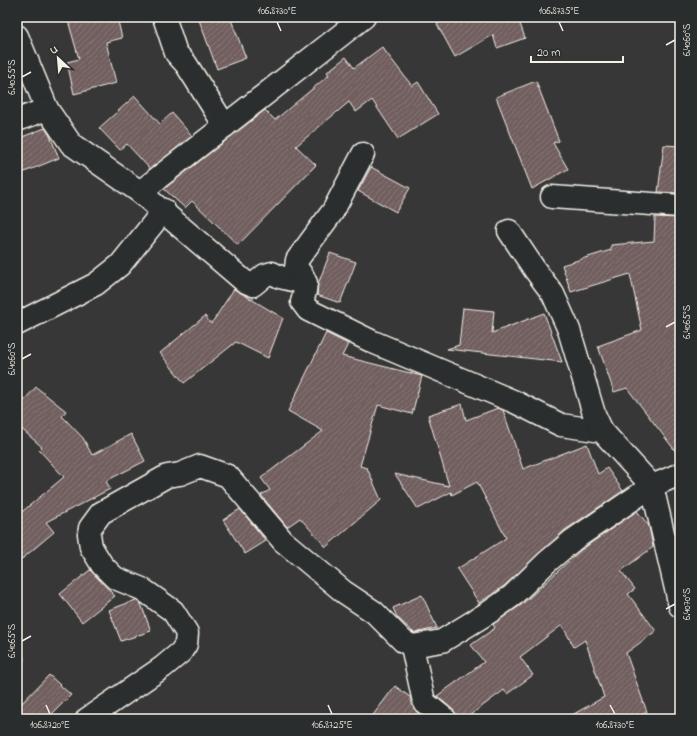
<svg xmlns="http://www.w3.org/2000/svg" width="697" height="736" font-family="'Indie Flower',sans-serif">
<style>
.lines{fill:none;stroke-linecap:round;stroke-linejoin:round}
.stream{stroke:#8d9c9e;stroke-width:9}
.building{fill:url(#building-hatch);stroke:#f4f1e8}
.street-casing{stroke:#f4f1e8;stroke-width:25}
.street{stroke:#2a2d2e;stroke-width:22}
.ticks{fill:none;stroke:#f4f1e8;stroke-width:1.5}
.neatline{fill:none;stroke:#f4f1e8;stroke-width:1.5}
.ticks-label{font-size:10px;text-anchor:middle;fill:#f4f1e8}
</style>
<defs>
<pattern id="building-hatch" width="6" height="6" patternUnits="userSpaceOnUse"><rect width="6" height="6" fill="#715e5e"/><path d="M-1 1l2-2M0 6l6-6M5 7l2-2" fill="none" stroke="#867675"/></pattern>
</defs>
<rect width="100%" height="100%" fill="#383738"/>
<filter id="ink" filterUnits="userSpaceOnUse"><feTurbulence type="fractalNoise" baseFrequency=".025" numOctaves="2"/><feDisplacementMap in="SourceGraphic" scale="8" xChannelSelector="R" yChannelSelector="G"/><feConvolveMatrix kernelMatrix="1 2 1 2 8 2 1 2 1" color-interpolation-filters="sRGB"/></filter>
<g filter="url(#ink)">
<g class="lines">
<path class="stream" d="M 17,653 L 20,658 L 17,676"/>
</g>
<g class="building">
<path d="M 67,17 L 117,17 L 122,38 L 106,42 L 116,83 L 74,94 L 67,62 L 79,59 Z"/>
<path d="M 198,17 L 230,17 L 246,58 L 217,69 Z"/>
<path d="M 450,17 L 526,17 L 519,21 L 525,38 L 497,48 L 493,35 L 455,57 L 437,24 Z"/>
<path d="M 382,47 L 412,86 L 418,82 L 438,114 L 398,139 L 372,100 L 356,112 L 349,102 L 296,146 L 316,165 L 238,245 L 192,201 L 185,208 L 164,189 L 265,110 L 275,120 L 329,75 L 327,72 L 346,57 L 354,68 Z"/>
<path d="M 536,81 L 559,141 L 553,143 L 568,169 L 532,189 L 496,97 Z"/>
<path d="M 135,96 L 160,124 L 172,113 L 192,136 L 150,169 L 127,144 L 120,150 L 99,128 Z"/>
<path d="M 45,128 L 50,136 L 59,158 L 17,175 L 17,139 Z"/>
<path d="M 664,145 L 680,146 L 680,193 L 658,192 Z"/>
<path d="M 371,167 L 410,188 L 396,212 L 358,191 Z"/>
<path d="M 655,217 L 680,218 L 680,457 L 627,388 L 614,392 L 598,346 L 642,330 L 630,274 L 571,292 L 562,265 L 611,250 L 611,245 L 654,241 Z"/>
<path d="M 330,253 L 356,262 L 340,303 L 317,295 L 318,284 Z"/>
<path d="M 234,289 L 283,318 L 268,358 L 236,342 L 184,383 L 160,353 L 205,316 L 211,324 Z"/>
<path d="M 463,308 L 494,311 L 492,333 L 544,313 L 562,362 L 447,349 L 459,345 Z"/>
<path d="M 326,333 L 348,344 L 342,356 L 422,376 L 412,414 L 378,405 L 360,466 L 367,468 L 381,500 L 326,547 L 300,518 L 287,527 L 261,495 L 270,490 L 261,478 L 323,431 L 288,411 Z"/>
<path d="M 36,387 L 66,411 L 62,416 L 83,438 L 92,455 L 131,434 L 145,461 L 106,481 L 110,489 L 46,522 L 54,532 L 17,563 L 17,516 L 64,477 L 39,450 L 42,447 L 17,425 L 17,408 Z"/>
<path d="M 462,404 L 466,420 L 498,408 L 503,410 L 523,469 L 587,444 L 598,474 L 607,468 L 623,491 L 565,530 L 504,586 L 479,603 L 457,569 L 506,538 L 477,482 L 452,495 L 451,492 L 418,509 L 395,474 L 449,486 L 428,415 Z"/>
<path d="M 240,509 L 266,541 L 245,554 L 223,520 Z"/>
<path d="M 637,511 L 649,526 L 653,547 L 621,571 L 635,589 L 628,594 L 656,631 L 626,653 L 647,712 L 635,719 L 565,719 L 604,697 L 585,640 L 574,647 L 562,625 L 520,657 L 533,675 L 507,694 L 504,690 L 465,719 L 457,719 L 453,710 L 437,696 L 484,662 L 471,645 L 495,628 L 493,624 L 521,605 L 581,550 Z"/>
<path d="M 90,570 L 115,596 L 82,622 L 60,594 Z"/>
<path d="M 422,595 L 437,628 L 414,633 L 397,617 L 393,608 Z"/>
<path d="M 136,600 L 141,604 L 151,631 L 121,641 L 109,610 Z"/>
<path d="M 49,675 L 71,695 L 47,719 L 17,719 L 17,708 Z"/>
<path d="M 395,686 L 410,697 L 416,711 L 425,719 L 370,719 Z"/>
</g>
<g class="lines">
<defs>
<g id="street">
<path d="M 164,17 L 176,53 L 186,64 L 225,126"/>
<path d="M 17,36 L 47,109"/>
<path d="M 17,120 L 47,109 L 71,144 L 140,192 L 244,281 L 253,285 L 265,275 L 272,273 L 280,277 L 306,283"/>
<path d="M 363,154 L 333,211 L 297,260 L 296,268 C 308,279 307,287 302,302 L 308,310 L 373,342 L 515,402 L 561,425 L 602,431 L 652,486 L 680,606"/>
<path d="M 140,192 L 364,17"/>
<path d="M 552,197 L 680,206"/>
<path d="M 509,231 L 535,270 L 553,294 L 569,330 L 594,414 L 602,431"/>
<path d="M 17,324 L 96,284 L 120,265 L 164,210"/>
<path d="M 87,719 L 163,667 L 181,652 L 186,644 L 187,633 L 173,611 L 142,589 L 115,578 L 102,565 L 91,547 L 89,534 L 90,528 L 101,513 L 167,476 L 180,474 L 200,466 L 228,476 L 283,541 L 344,592 L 374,612 L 403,641 L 412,646"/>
<path d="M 445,719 L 424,702 L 412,646 L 442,641 L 491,611 L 512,596 L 547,562 L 573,540 L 652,486 L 680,474"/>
</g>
</defs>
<use href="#street" class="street-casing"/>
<use href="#street" class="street"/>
</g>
</g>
<path class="ticks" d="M 277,22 L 281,31M 559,22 L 563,31M 666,45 L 675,40M 22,77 L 31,72M 666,327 L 675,322M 22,359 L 31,354M 666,609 L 675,604M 22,641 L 31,636M 46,705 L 50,714M 328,705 L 332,714M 610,705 L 615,714"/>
<rect width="697" height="736" fill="none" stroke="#2a2d2e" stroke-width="44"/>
<g transform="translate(58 58) rotate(334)" stroke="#2a2d2e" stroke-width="3" paint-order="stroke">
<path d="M0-3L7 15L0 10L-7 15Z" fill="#f4f1e8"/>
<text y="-6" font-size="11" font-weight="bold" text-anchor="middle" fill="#f4f1e8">U</text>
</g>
<path d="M531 56v6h92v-6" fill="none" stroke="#f4f1e8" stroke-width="2"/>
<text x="537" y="56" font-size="12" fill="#f4f1e8" stroke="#2a2d2e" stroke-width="3" paint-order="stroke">20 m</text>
<rect x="22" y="22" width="653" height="692" class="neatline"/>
<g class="ticks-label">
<text x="277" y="14">106.8730°E</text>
<text x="559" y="14">106.8735°E</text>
<text transform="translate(686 40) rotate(-90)" y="4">6.4060°S</text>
<text transform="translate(11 77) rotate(-90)" y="4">6.4055°S</text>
<text transform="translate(686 322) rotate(-90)" y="4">6.4065°S</text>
<text transform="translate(11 359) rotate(-90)" y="4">6.4060°S</text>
<text transform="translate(686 604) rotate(-90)" y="4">6.4070°S</text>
<text transform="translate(11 641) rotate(-90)" y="4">6.4065°S</text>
<text x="50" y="728">106.8720°E</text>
<text x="332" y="728">106.8725°E</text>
<text x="615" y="728">106.8730°E</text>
</g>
</svg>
